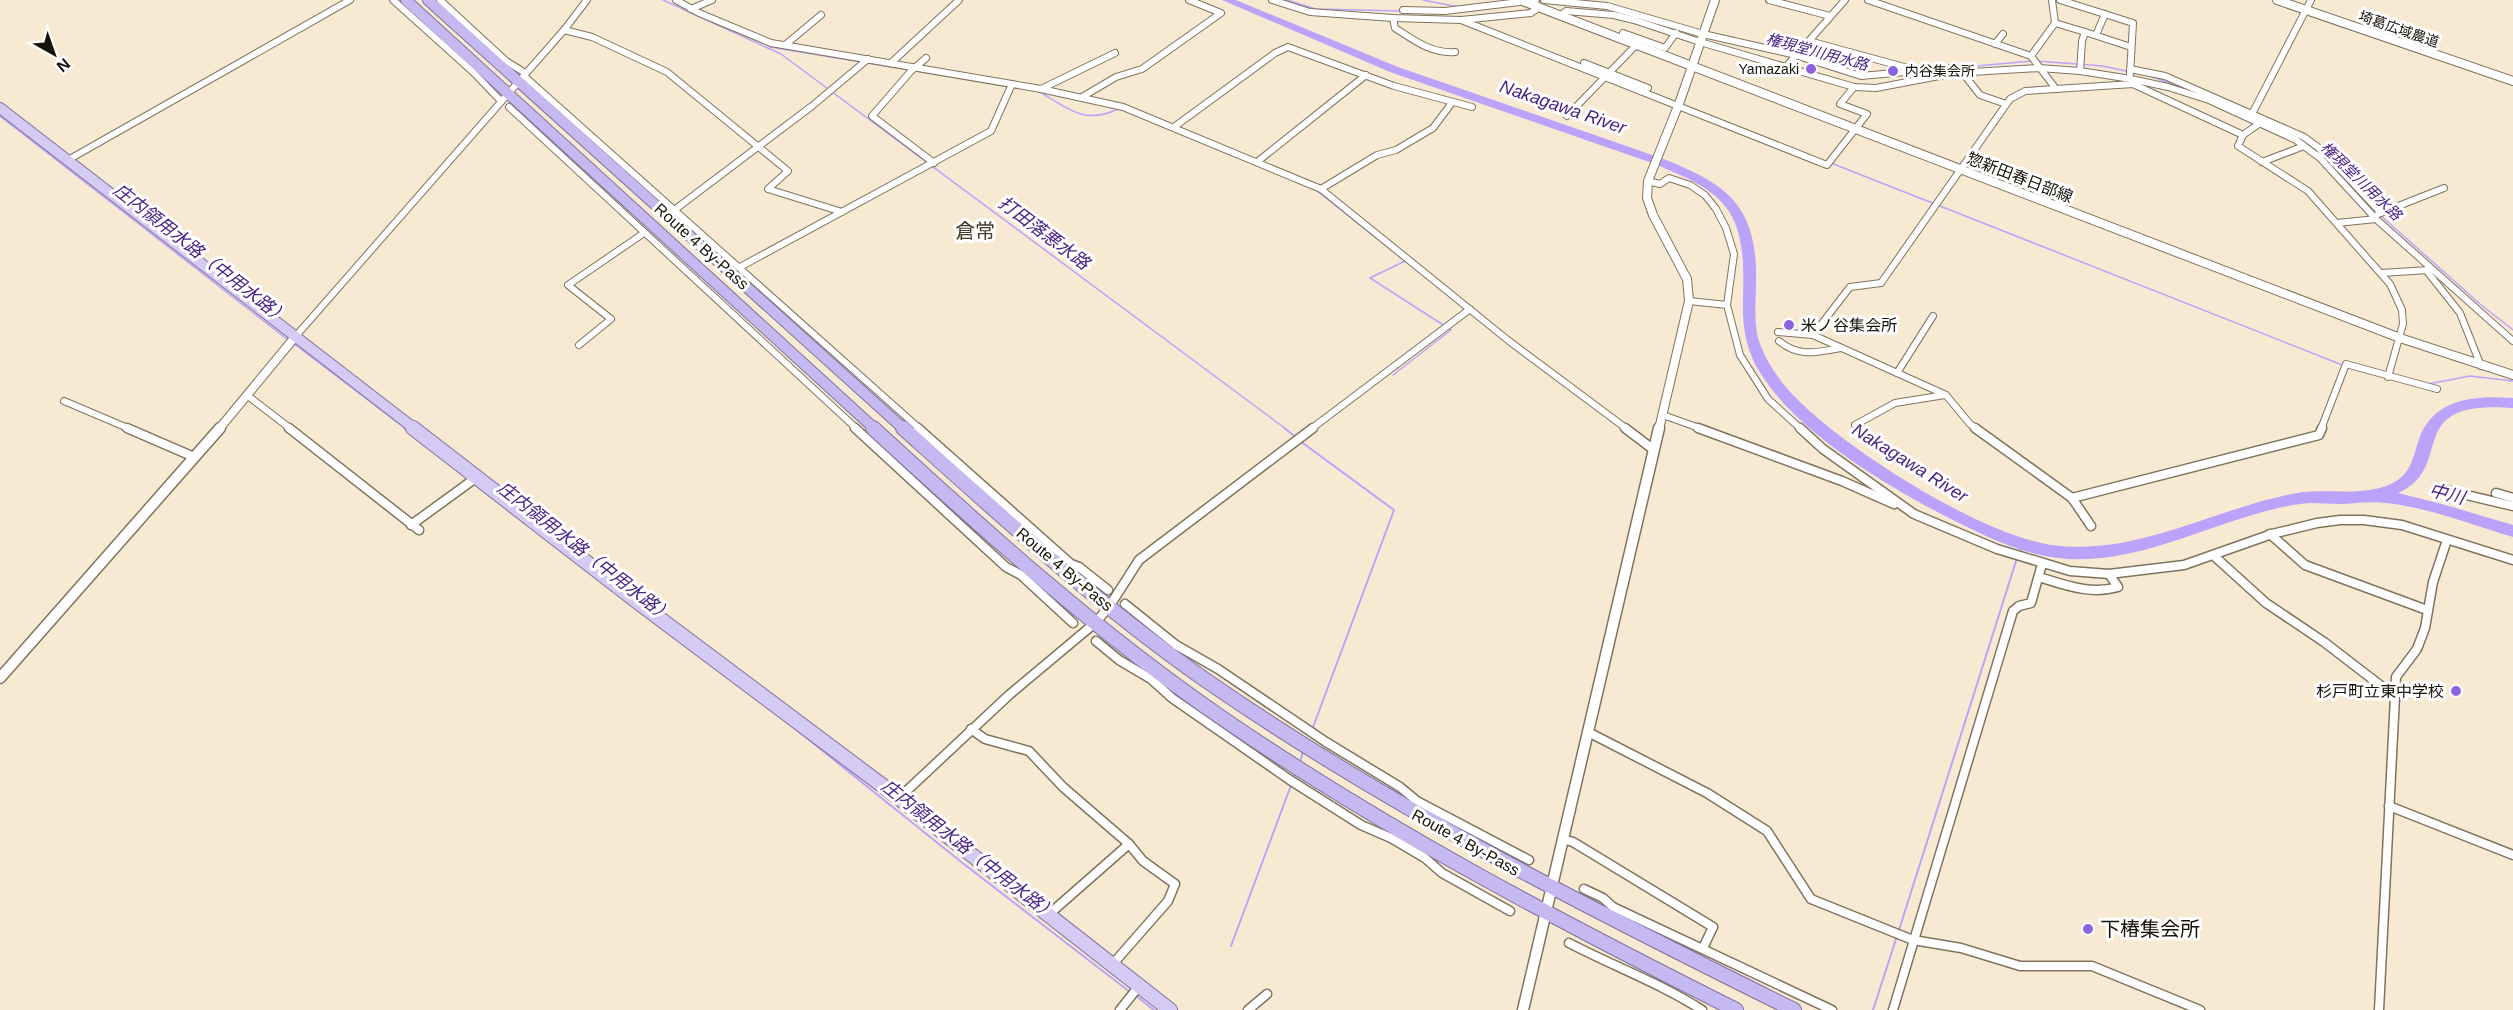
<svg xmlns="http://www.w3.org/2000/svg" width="2513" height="1010" font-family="Arial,'Noto Sans JP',sans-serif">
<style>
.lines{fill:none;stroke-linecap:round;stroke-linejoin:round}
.stream-far1{stroke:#bba3fb;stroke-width:1.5}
.stream{stroke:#bba3fb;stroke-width:2}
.river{fill:#bba3fb;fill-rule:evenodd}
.minor-far1-casing{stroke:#80735e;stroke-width:8}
.minor-casing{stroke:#80735e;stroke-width:11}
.tertiary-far1-casing{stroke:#80735e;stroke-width:10}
.tertiary-casing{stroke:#80735e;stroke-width:13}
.secondary-casing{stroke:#80735e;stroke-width:10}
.primary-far1-casing{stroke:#7f729d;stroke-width:12}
.primary-casing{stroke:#7f729d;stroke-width:16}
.trunk-far1-casing{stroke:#7f729d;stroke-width:12}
.trunk-casing{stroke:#7f729d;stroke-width:16}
.minor-far1{stroke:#fff;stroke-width:6}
.minor{stroke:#fff;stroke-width:8}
.tertiary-far1{stroke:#fff;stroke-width:8}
.tertiary{stroke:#fff;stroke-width:10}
.secondary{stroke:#fff;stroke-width:8}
.primary-far1{stroke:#d4caf4;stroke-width:10}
.primary{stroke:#d4caf4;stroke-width:14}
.trunk-far1{stroke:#c6b8f0;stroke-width:10}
.trunk{stroke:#c6b8f0;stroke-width:14}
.poi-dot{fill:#8b63dd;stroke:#fff;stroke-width:2}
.labels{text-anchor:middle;stroke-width:6;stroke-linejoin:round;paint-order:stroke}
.far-street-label{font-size:14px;fill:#161109;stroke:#fff}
.far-poi-label{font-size:14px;fill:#161109;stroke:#fff;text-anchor:end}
.far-water-label{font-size:15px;font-style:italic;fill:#492286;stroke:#fff}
.street-label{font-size:16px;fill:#161109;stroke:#fff}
.poi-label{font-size:16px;fill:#161109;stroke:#fff;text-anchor:start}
.water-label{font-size:18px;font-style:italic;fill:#492286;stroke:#fff}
.quarter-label{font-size:20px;fill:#463b28;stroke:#fff}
.near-poi-label{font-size:20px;fill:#161109;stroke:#fff;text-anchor:start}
</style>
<rect width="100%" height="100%" fill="#f8ead2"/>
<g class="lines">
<g class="stream-far1">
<path d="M 663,0 L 781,54 L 1286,429"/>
<path d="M 1287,0 L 1316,9 L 1402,11"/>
<path d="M 1423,0 L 1459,7"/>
<path d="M 770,47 L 996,84"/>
<path d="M 2037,61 L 2103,66 L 2130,72"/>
<path d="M 1954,68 L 2032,61"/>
<path d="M 2147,75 L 2184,88"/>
<path d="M 1040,92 C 1068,109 1085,125 1118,109"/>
<path d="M 0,116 L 288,340"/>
<path d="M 1176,132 L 1316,190 L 1405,261 L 1370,278 L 1451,330 L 1393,375"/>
<path d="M 2297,137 L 2309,144 L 2345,181"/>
<path d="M 1831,163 L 2345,366"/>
<path d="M 2355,192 L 2373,209"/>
<path d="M 2379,214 L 2480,304 L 2513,330"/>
<path d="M 293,343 L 406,429"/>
<path d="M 2356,370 L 2419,386"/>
<path d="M 2428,384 L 2470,376 L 2513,381"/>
</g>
<g class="stream">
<path d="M 404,428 L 408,431"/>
<path d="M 1284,428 L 1296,437"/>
<path d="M 1300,441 L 1394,510 L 1312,730"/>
<path d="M 2019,553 L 2022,544"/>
<path d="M 788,723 L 960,861 L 1130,992"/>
<path d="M 1299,764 L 1304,749"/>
<path d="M 1899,930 L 2017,558"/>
<path d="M 1231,946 L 1296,772"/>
<path d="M 1135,995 L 1154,1010"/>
<path d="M 1873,1010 L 1897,936"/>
</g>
<path class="river" d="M 1222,0 L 1236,0 L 1398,67 L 1661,158 C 1728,184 1758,206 1756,283 C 1756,302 1753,325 1760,344 C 1768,365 1781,383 1797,399 C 1847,450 1981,535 2052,545 C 2136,557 2217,507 2297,493 C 2328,488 2361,497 2391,484 C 2411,474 2413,458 2419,439 C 2433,398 2476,395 2513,398 L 2513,408 C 2399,399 2458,467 2398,493 L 2442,504 L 2513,525 L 2513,537 C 2472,525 2430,508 2387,503 C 2370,501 2355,504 2338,504 C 2325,504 2312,502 2300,504 C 2218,516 2136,571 2051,557 C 2013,551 1979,533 1945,516 C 1885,485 1797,432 1761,374 C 1745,350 1742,324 1743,296 C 1746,212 1730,194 1652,163 L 1390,72 Z"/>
<defs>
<g id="minor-far1">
<path d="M 393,0 L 472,71 L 499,99"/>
<path d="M 440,0 L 506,61 L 522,71"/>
<path d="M 676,0 L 699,13 L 771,43 L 1041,89 L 1123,107 L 1321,189 L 1509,341 L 1627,429"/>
<path d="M 1272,0 L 1310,12 L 1393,18 L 1461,20 L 1531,13 L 1538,8"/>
<path d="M 1544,0 L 1607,6 L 1703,34"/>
<path d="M 1769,0 L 1830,16"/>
<path d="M 1868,0 L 2031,56 L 2056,89"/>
<path d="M 2052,0 L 2055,23 L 2085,32 L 2082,41 L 2080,71"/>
<path d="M 2060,0 L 2133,23 L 2130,74"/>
<path d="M 691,9 L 712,0"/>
<path d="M 1403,10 L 1445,11 L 1536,0"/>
<path d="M 1560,16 L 1566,11 L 1614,15 L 1634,20 L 1700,42 L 1854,87 L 1876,88 L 1955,73 L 2039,68 L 2080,71 L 2131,79 L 2168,87 L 2209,100 L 2296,140 L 2320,158 L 2376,219 L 2513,341"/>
<path d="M 1393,18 L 1395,28 C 1414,40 1431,54 1455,52"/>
<path d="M 1461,20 L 1827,165 L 1867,114 L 1840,104 L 1854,87"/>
<path d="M 564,30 L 592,37 L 667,72 L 788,171 L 768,189 L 842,212"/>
<path d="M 2085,32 L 2131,47"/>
<path d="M 1623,33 L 1665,48 L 1676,33"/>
<path d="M 1703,34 L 1796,55"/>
<path d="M 2096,35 L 2105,14"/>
<path d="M 1809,41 L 1915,70"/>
<path d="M 1995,44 L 2003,34"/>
<path d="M 785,45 L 821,15"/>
<path d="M 1795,55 L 1861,76 L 1950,68 L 1955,73"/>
<path d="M 2031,56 L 2055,23"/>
<path d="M 926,58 L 911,71 L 872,116 L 934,163"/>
<path d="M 891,63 L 959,0"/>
<path d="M 1584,63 L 1648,88"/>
<path d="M 1785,68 L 1845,0"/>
<path d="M 2130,69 L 2165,76 L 2304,137 L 2323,151 L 2381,213"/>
<path d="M 1962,72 L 1980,95 L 2006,104"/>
<path d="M 524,76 L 920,429"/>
<path d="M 1041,89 L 1115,53"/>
<path d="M 1082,97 L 1116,77 L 1142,69 L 1221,13 L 1189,0"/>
<path d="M 509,107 L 857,429"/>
<path d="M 1567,116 L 1641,40"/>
<path d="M 2251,116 L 2311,0"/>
<path d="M 2260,123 L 2243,135 L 2238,146 L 2308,191 L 2390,284 L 2402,310 L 2403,324 L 2388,377"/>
<path d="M 1174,127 L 1275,53 L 1288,47 L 1394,86 L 1472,107"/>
<path d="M 68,160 L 350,0"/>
<path d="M 1257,162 L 1366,75"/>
<path d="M 2262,162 L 2304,146"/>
<path d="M 1648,181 L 1660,184 L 1669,178 L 1690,185 L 1705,195 L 1716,209 L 1726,228 L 1734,254 L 1727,305"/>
<path d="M 1321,189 L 1377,155 L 1396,150 L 1433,128 L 1451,104"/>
<path d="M 673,211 L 812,106 L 868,59"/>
<path d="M 2378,214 L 2444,188"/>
<path d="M 2337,223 L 2376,219"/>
<path d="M 740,267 L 991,131 L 1012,84"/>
<path d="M 2426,270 L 2460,313 L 2481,366"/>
<path d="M 2381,273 L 2429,270"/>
<path d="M 1689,301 L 1727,305 L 1740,355 L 1768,399 L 1801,429"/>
<path d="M 1778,332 L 1813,335 L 1946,395 L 1970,424 L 1977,429"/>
<path d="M 1813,335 L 1850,287 L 1881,283 L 2010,99 L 2025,91 L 2133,84 L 2243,135"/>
<path d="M 295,337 L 564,30 L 587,0"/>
<path d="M 1779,341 C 1799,358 1818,352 1841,348"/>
<path d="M 579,345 L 611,319 L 568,285 L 644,233"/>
<path d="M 1897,373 L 1933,316"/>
<path d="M 248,396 L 291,429"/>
<path d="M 64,401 L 130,429"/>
<path d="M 1663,415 L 1702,429"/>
<path d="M 1855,425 L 1895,403 L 1945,395"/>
<path d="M 1311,429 L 1470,309"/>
<path d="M 2321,429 L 2346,364 L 2437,389"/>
</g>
<g id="minor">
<path d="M 127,428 L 194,457"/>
<path d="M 289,428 L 419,530"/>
<path d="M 855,428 L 1006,567 L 1021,575 L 1073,623"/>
<path d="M 918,428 L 1071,564 L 1079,567 L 1108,590"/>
<path d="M 1625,428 L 1654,450"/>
<path d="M 1698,428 L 1842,481 L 1894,504"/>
<path d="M 1800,428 L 1823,449 L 1914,514 L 1997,549 L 2070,571 L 2109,574 L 2184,565 L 2272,534 L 2317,523 L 2340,520 L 2364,520 L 2402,525 L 2513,560"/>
<path d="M 1975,428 L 2072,498 L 2091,526"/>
<path d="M 2437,488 L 2513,506"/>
<path d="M 2496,493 L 2513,498"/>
<path d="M 2072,498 L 2319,435 L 2322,428"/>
<path d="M 411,525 L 477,477"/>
<path d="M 2270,534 L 2305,565 L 2427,610"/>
<path d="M 2213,555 L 2266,603 L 2324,642 L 2393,695"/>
<path d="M 2039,577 C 2065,585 2091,595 2118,587 L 2109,574"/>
<path d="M 1125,604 L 1176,645 L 1218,669 L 1326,742 L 1400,787 L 1417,801 L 1529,860"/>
<path d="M 1096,641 L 1119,660 L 1151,679 L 1172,698 L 1290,780 L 1361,825 L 1391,838 L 1425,858 L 1442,873 L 1510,911"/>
<path d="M 971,729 L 985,739 L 1029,751 L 1063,787 L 1129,844 L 1143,861 L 1175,884 L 1168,901 L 1112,965"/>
<path d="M 1588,732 L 1707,793 L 1767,831 L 1811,899 L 1913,940 L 1961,948 L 2020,966 L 2092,966 L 2200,1010"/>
<path d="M 899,798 L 1009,695 L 1095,623 L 1109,607 L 1139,560 L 1313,428"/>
<path d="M 2389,806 L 2513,855"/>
<path d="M 1563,839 L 1573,842 L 1713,927 L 1703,948"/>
<path d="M 1584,889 L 1603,898 L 1613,907 L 1832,1010"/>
<path d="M 1047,916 L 1129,844"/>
<path d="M 1569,943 C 1613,966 1660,983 1702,1010"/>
<path d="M 1120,1010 L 1139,986"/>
<path d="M 1248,1010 L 1267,994"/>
<path d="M 1893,1010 L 2013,611 L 2019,606 L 2031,603 L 2042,564"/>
<path d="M 2379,1010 L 2396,677 L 2417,649 L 2425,628 L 2433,582 L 2447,540"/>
</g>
<g id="tertiary-far1">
<path d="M 2277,0 L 2513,81"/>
<path d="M 219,429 L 295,337"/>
<path d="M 1659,429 L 1689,301 L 1687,279 L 1653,215 L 1647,198 L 1648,181 L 1680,101 L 1715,0"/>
</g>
<g id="tertiary">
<path d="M 0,678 L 220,428"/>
<path d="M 1523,1010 L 1659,428"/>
</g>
<path id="secondary" d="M 1520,0 L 2400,338 L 2513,375"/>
<path id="primary-far1" d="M 0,108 L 415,429"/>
<path id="primary" d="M 413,428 L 639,603 L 899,798 L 1170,1010"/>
<g id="trunk-far1">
<path d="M 406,0 L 875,429"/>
<path d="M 428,0 L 904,429"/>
</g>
<g id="trunk">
<path d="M 873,428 C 985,531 1099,634 1225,720 C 1387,831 1561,922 1736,1010"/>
<path d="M 903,428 C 1000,515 1097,604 1204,679 C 1390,808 1592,910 1794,1010"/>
</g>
</defs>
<use href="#minor-far1" class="minor-far1-casing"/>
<use href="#minor" class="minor-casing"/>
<use href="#tertiary-far1" class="tertiary-far1-casing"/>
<use href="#tertiary" class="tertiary-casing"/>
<use href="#secondary" class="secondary-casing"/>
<use href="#primary-far1" class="primary-far1-casing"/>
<use href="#primary" class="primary-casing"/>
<use href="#trunk-far1" class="trunk-far1-casing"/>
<use href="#trunk" class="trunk-casing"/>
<use href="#minor-far1" class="minor-far1"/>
<use href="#minor" class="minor"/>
<use href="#tertiary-far1" class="tertiary-far1"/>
<use href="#tertiary" class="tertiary"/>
<use href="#secondary" class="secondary"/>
<use href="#primary-far1" class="primary-far1"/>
<use href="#primary" class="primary"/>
<use href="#trunk-far1" class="trunk-far1"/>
<use href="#trunk" class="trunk"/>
</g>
<g class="poi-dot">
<circle cx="1811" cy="69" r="6"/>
<circle cx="1893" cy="71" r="6"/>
<circle cx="1789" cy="325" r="6"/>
<circle cx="2456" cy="691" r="6"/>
<circle cx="2088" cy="929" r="6"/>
</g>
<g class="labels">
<g class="far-street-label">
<text transform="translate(2399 29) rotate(19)" y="5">埼葛広域農道</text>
</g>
<g class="far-poi-label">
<text x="1799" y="74">Yamazaki</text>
<text x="1905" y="76" text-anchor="start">内谷集会所</text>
</g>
<g class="far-water-label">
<text transform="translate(1817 52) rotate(15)" y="5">権現堂川用水路</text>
<text transform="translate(2361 181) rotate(44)" y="5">権現堂川用水路</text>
</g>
<g class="street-label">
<text transform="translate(2020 177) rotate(21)" y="6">惣新田春日部線</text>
<text transform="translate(702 246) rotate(42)" y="6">Route 4 By-Pass</text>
<text transform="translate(1065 569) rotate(40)" y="6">Route 4 By-Pass</text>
<text transform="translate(1466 842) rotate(29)" y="6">Route 4 By-Pass</text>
</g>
<g class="poi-label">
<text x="1801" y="331">米ノ谷集会所</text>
<text x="2444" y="697" text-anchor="end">杉戸町立東中学校</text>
</g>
<g class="water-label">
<text transform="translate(1563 107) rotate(19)" y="6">Nakagawa River</text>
<text transform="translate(1044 233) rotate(37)" y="6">打田落悪水路</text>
<text transform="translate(201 254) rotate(38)" y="6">庄内領用水路（中用水路）</text>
<text transform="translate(1910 463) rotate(32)" y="6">Nakagawa River</text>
<text transform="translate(2447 494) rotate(14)" y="6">中川</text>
<text transform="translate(585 552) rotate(38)" y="6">庄内領用水路（中用水路）</text>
<text transform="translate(969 850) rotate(38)" y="6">庄内領用水路（中用水路）</text>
</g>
<g class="quarter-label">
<text x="975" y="238">倉常</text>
</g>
<g class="near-poi-label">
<text x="2100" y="936">下椿集会所</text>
</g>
</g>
<g transform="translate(54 54) rotate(140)" stroke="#ffffff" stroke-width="4.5" paint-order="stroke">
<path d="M0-4.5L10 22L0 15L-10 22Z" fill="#161109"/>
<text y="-9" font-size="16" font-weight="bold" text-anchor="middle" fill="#161109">N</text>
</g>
</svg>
